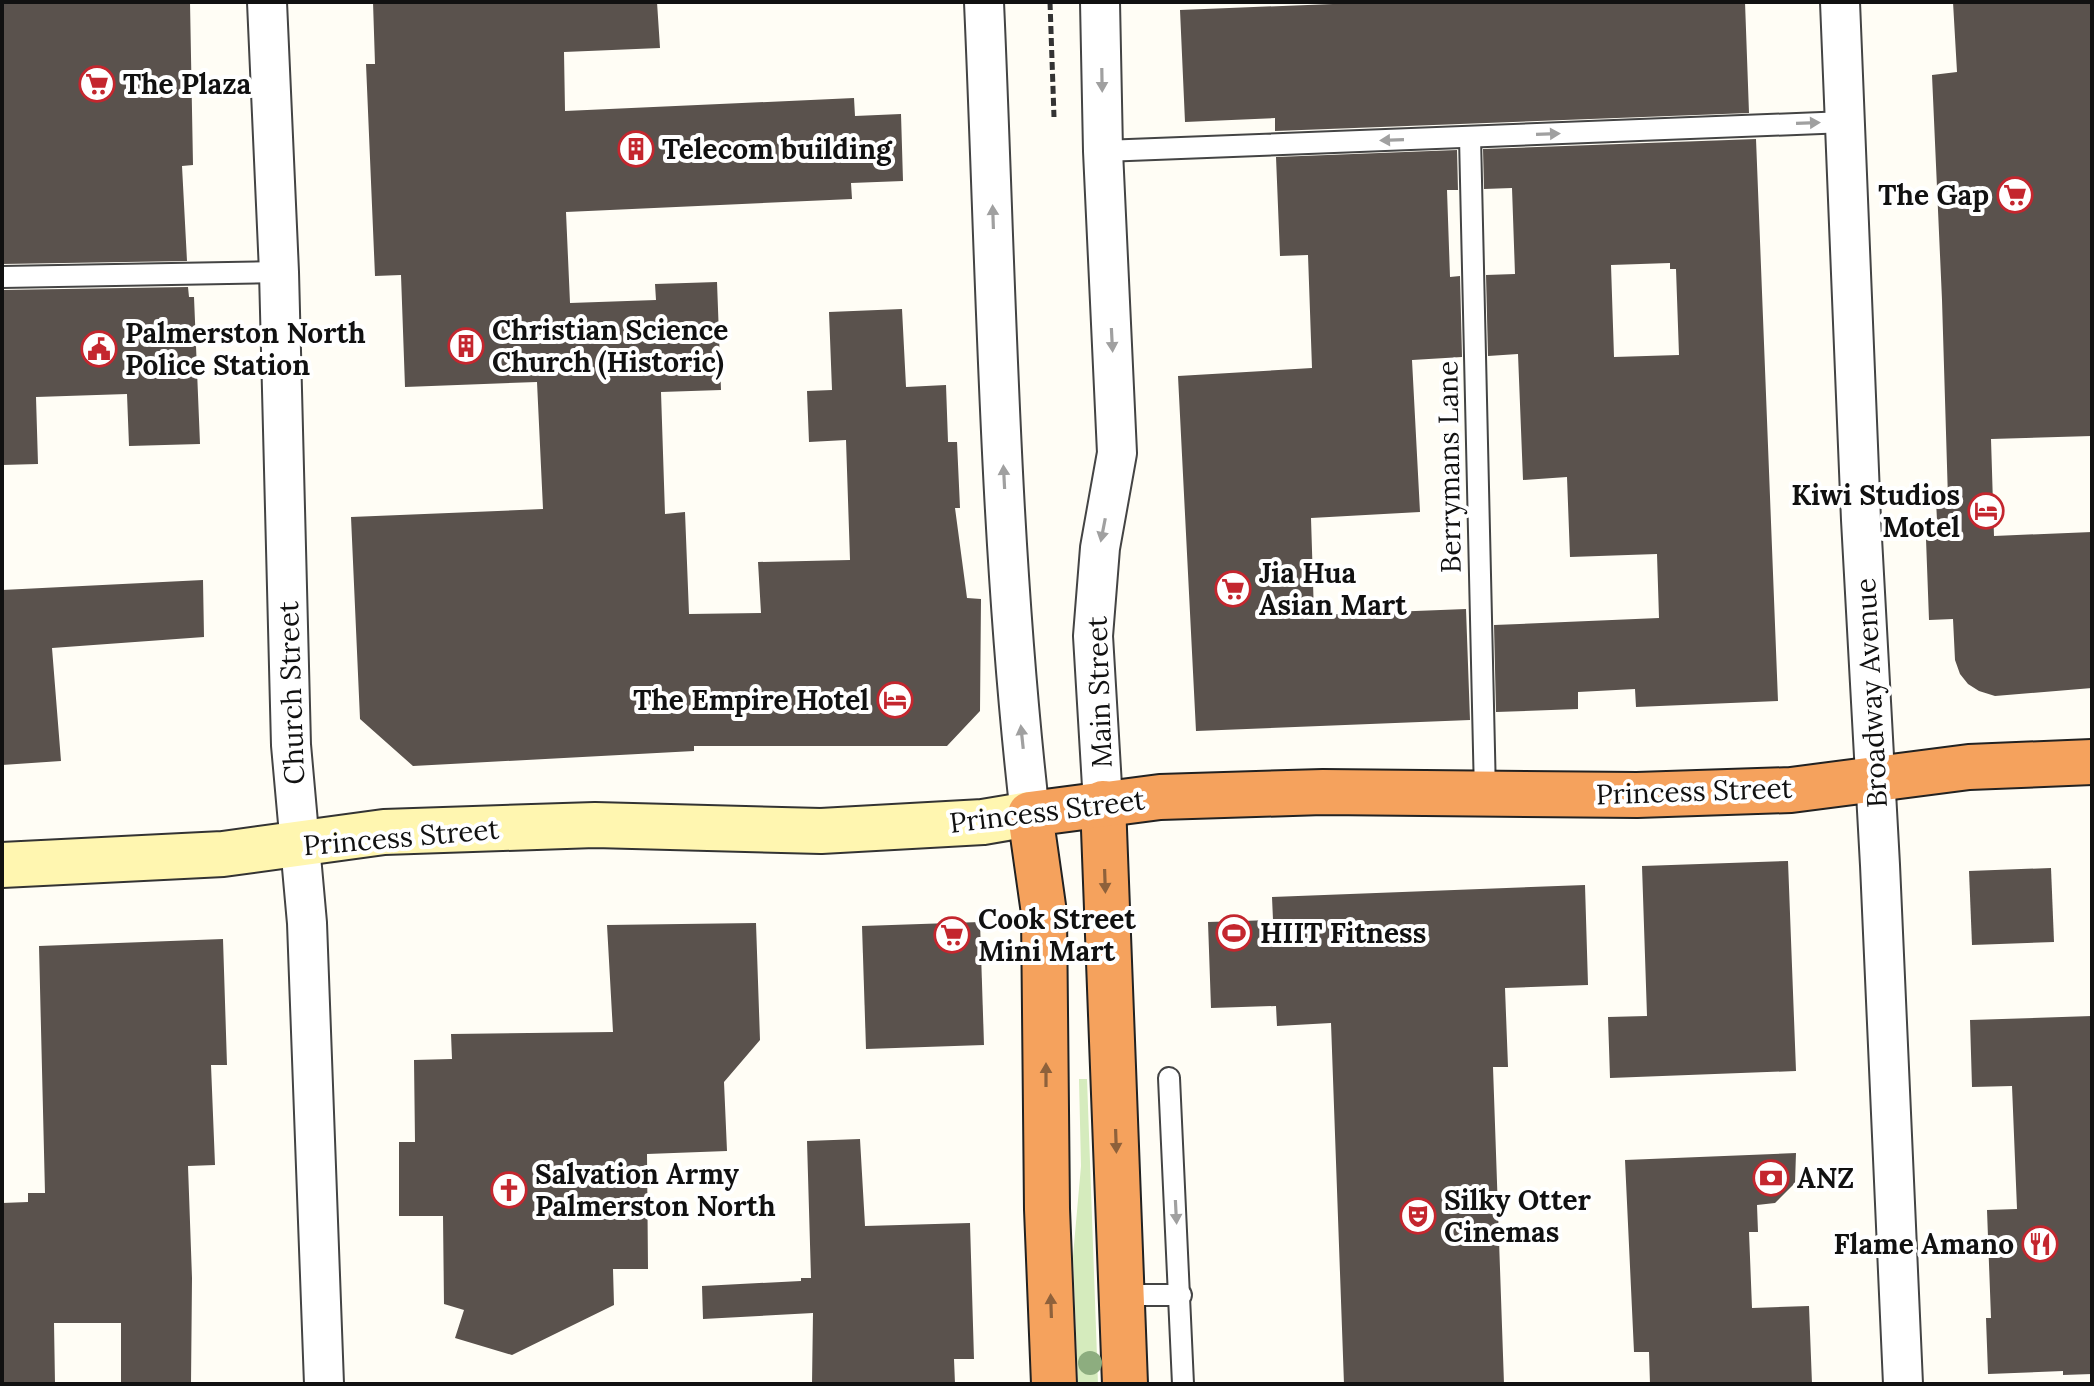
<svg xmlns="http://www.w3.org/2000/svg" width="2094" height="1386" font-family="Lora,serif">
<style>
.green{fill:#d5ebbd}
.building{fill:#5a524d;fill-rule:evenodd}
.lines{fill:none;stroke-linecap:round;stroke-linejoin:round}
.lane-casing{stroke:#444;stroke-width:24}
.street-casing{stroke:#444;stroke-width:42}
.secondary-casing{stroke:#333;stroke-width:48}
.highway-casing{stroke:#222;stroke-width:48}
.path{stroke:#333;stroke-width:5;stroke-dasharray:8 4;stroke-linecap:butt}
.lane{stroke:#fff;stroke-width:20}
.street{stroke:#fff;stroke-width:38}
.secondary{stroke:#fff6b0;stroke-width:44}
.highway{stroke:#f5a25d;stroke-width:44}
.tree{fill:#8dad7f}
.oneway{fill:#a0a0a0}
.oneway2{fill:#8e613b}
.labels{text-anchor:middle;stroke-width:8;stroke-linejoin:round;paint-order:stroke}
.poi-label{font-size:28px;font-weight:bold;fill:#111;stroke:#fff;text-anchor:start}
.street-label{font-size:28px;fill:#111;stroke:#fff}
</style>
<rect width="100%" height="100%" fill="#fffdf5"/>
<path class="green" d="M 1079,1079 L 1087,1079 L 1098,1384 L 1078,1384 L 1073,1256 L 1081,1166 Z"/>
<g class="building">
<path d="M 2,2 L 190,2 L 193,165 L 182,166 L 187,261 L 2,264 Z"/>
<path d="M 373,2 L 657,2 L 660,48 L 564,52 L 565,111 L 854,98 L 855,116 L 901,114 L 903,181 L 851,183 L 852,199 L 566,212 L 570,303 L 656,300 L 655,284 L 717,282 L 721,390 L 661,392 L 665,514 L 685,512 L 689,614 L 761,613 L 758,562 L 850,560 L 846,440 L 809,442 L 807,391 L 832,390 L 829,312 L 902,309 L 906,387 L 946,385 L 948,442 L 957,442 L 960,508 L 955,508 L 967,598 L 981,599 L 980,711 L 947,746 L 694,746 L 694,751 L 413,766 L 360,719 L 351,517 L 543,509 L 537,382 L 405,387 L 401,275 L 375,276 L 366,64 L 375,64 Z"/>
<path d="M 1383,2 L 1745,2 L 1749,113 L 1275,131 L 1275,118 L 1185,122 L 1180,10 Z"/>
<path d="M 1953,2 L 2092,2 L 2092,436 L 1991,439 L 1994,536 L 2092,532 L 2092,688 L 1995,696 L 1979,691 L 1968,684 L 1960,674 L 1955,660 L 1953,619 L 1929,620 L 1926,539 L 1938,539 L 1936,501 L 1948,499 L 1942,300 L 1932,75 L 1957,72 Z"/>
<path d="M 1756,139 L 1778,701 L 1636,707 L 1635,689 L 1578,692 L 1578,709 L 1496,712 L 1494,625 L 1659,618 L 1657,554 L 1570,557 L 1567,477 L 1523,480 L 1518,354 L 1488,356 L 1486,275 L 1515,274 L 1512,188 L 1484,189 L 1483,149 ZM 1670,263 L 1670,269 L 1676,269 L 1679,355 L 1614,357 L 1611,265 Z"/>
<path d="M 1457,150 L 1458,190 L 1447,190 L 1450,277 L 1460,276 L 1462,357 L 1412,360 L 1420,512 L 1311,518 L 1314,615 L 1466,609 L 1470,720 L 1196,731 L 1178,376 L 1312,368 L 1308,255 L 1280,256 L 1276,157 Z"/>
<path d="M 188,287 L 189,297 L 194,297 L 200,444 L 129,446 L 127,394 L 36,397 L 38,464 L 2,465 L 2,290 Z"/>
<path d="M 203,580 L 204,637 L 52,648 L 61,761 L 2,765 L 2,590 Z"/>
<path d="M 1788,861 L 1796,1071 L 1610,1078 L 1608,1017 L 1647,1016 L 1642,866 Z"/>
<path d="M 2051,868 L 2054,942 L 1972,945 L 1969,871 Z"/>
<path d="M 1585,885 L 1588,985 L 1505,988 L 1508,1067 L 1493,1067 L 1504,1384 L 1344,1384 L 1331,1023 L 1277,1026 L 1276,1006 L 1211,1008 L 1208,922 L 1273,920 L 1272,897 Z"/>
<path d="M 980,922 L 984,1045 L 866,1049 L 862,926 Z"/>
<path d="M 756,923 L 760,1040 L 724,1082 L 727,1151 L 647,1154 L 648,1269 L 613,1269 L 614,1305 L 512,1355 L 455,1338 L 464,1310 L 444,1304 L 443,1216 L 399,1216 L 399,1142 L 415,1142 L 414,1060 L 452,1059 L 451,1034 L 613,1032 L 607,925 Z"/>
<path d="M 223,939 L 227,1065 L 211,1065 L 215,1165 L 188,1166 L 192,1278 L 191,1384 L 121,1384 L 121,1323 L 54,1323 L 55,1384 L 2,1384 L 2,1203 L 28,1202 L 28,1193 L 45,1193 L 39,946 Z"/>
<path d="M 2092,1016 L 2092,1374 L 2063,1375 L 2063,1371 L 1988,1374 L 1986,1318 L 1991,1318 L 1987,1210 L 2017,1209 L 2012,1086 L 1972,1087 L 1970,1020 Z"/>
<path d="M 860,1139 L 865,1226 L 970,1223 L 974,1359 L 954,1359 L 955,1384 L 812,1384 L 813,1313 L 703,1319 L 702,1286 L 801,1281 L 801,1278 L 811,1278 L 807,1141 Z"/>
<path d="M 1796,1153 L 1795,1183 L 1775,1203 L 1757,1205 L 1758,1232 L 1749,1232 L 1752,1308 L 1809,1306 L 1812,1384 L 1650,1384 L 1649,1352 L 1634,1352 L 1625,1160 Z"/>
</g>
<g class="lines">
<defs>
<g id="lane">
<path d="M 1470,137 L 1485,794"/>
<path d="M 1103,151 L 1846,122"/>
<path d="M 2,277 L 279,272"/>
<path d="M 1169,1078 L 1183,1384"/>
<path d="M 1122,1295 L 1181,1295"/>
</g>
<g id="street">
<path d="M 267,2 L 279,272 L 291,745 L 307,923 L 324,1384"/>
<path d="M 984,2 C 996,272 999,545 1030,814"/>
<path d="M 1100,2 L 1103,151 L 1117,453 L 1100,548 L 1093,636 L 1103,803"/>
<path d="M 1840,2 L 1861,520 L 1880,865 L 1903,1384"/>
</g>
<path id="secondary" d="M 2,865 L 223,854 L 384,832 L 595,825 L 821,831 L 983,822 L 1030,814"/>
<g id="highway">
<path d="M 1103,803 L 1125,1384"/>
<path d="M 1054,1384 L 1047,1209 L 1044,913 L 1030,814 L 1160,797 L 1323,792 L 1637,795 L 1791,790 L 1969,767 L 2092,762"/>
</g>
</defs>
<use href="#lane" class="lane-casing"/>
<use href="#street" class="street-casing"/>
<use href="#secondary" class="secondary-casing"/>
<use href="#highway" class="highway-casing"/>
<path class="path" d="M 1050,2 L 1054,117"/>
<use href="#lane" class="lane"/>
<use href="#street" class="street"/>
<use href="#secondary" class="secondary"/>
<use href="#highway" class="highway"/>
</g>
<circle class="tree" cx="1090" cy="1363" r="12"/>
<defs><path id="oneway-solid" d="M-6-.8H1V-3.2L6.5 0L1 3.2V.8H-6Z" transform="scale(2)"/></defs>
<g class="oneway">
<use href="#oneway-solid" transform="translate(1102 80) rotate(89)"/>
<use href="#oneway-solid" transform="translate(1808 123) rotate(-2)"/>
<use href="#oneway-solid" transform="translate(1548 134) rotate(-2)"/>
<use href="#oneway-solid" transform="translate(1392 140) rotate(178)"/>
<use href="#oneway-solid" transform="translate(993 217) rotate(-92)"/>
<use href="#oneway-solid" transform="translate(1112 340) rotate(87)"/>
<use href="#oneway-solid" transform="translate(1004 477) rotate(-93)"/>
<use href="#oneway-solid" transform="translate(1103 530) rotate(101)"/>
<use href="#oneway-solid" transform="translate(1022 737) rotate(-96)"/>
<use href="#oneway-solid" transform="translate(1176 1212) rotate(87)"/>
</g>
<g class="oneway2">
<use href="#oneway-solid" transform="translate(1105 881) rotate(88)"/>
<use href="#oneway-solid" transform="translate(1046 1075) rotate(-90)"/>
<use href="#oneway-solid" transform="translate(1116 1141) rotate(88)"/>
<use href="#oneway-solid" transform="translate(1051 1306) rotate(-92)"/>
</g>
<defs>
<symbol id="supermarket-ring" viewBox="-11 -11 22 22"><circle r="9.5" fill="#fff" stroke="#c4262e" stroke-width="1.5"/><path d="M-6-5.5h2.5l.6 2H6L4.5 2H-2.5L-4.4-4H-6ZM-1.5 3.2a1.3 1.3 0 1 0 .1 0ZM3 3.2a1.3 1.3 0 1 0 .1 0Z" fill="#c4262e"/></symbol>
<symbol id="building-ring" viewBox="-11 -11 22 22"><circle r="9.5" fill="#fff" stroke="#c4262e" stroke-width="1.5"/><path d="M-4-6H4V6H1V3H-1V6H-4ZM-2.5-4.3h1.7v1.8h-1.7ZM.8-4.3h1.7v1.8H.8ZM-2.5-1h1.7V.8h-1.7ZM.8-1h1.7V.8H.8Z" fill="#c4262e"/></symbol>
<symbol id="civic-ring" viewBox="-11 -11 22 22"><circle r="9.5" fill="#fff" stroke="#c4262e" stroke-width="1.5"/><path d="M-.6-6.5H3V-4.5H.6V-3L4-1V1h2V6H-6V1h2V-1L-.6-3ZM-1.2 2.5V6h2.4V2.5Z" fill="#c4262e"/></symbol>
<symbol id="hotel-ring" viewBox="-11 -11 22 22"><circle r="9.5" fill="#fff" stroke="#c4262e" stroke-width="1.5"/><path d="M-6-4.5h1.5V1H6V5H4.5V3h-9V5H-6ZM-4 0a1.8 1.8 0 1 1 3.6 0ZM.5 0V-2.5h3Q6-2.5 6 0Z" fill="#c4262e"/></symbol>
<symbol id="stadium-ring" viewBox="-11 -11 22 22"><circle r="9.5" fill="#fff" stroke="#c4262e" stroke-width="1.5"/><path d="M0-5a6.5 5 0 1 0 0 10a6.5 5 0 1 0 0-10ZM-3.5-1.8h7v3.6h-7Z" fill="#c4262e"/></symbol>
<symbol id="bank-ring" viewBox="-11 -11 22 22"><circle r="9.5" fill="#fff" stroke="#c4262e" stroke-width="1.5"/><path d="M-6-4H6V4H-6ZM0-2.3a2.3 2.3 0 1 0 0 4.6a2.3 2.3 0 1 0 0-4.6Z" fill="#c4262e"/></symbol>
<symbol id="church-ring" viewBox="-11 -11 22 22"><circle r="9.5" fill="#fff" stroke="#c4262e" stroke-width="1.5"/><path d="M-1.2-6h2.4v3.5h3.3v2.4h-3.3V6h-2.4V-.1h-3.3v-2.4h3.3Z" fill="#c4262e"/></symbol>
<symbol id="theatre-ring" viewBox="-11 -11 22 22"><circle r="9.5" fill="#fff" stroke="#c4262e" stroke-width="1.5"/><path d="M-5-5.5Q0-4 5-5.5V0Q5 5 0 6Q-5 5-5 0ZM-3.3-2.5H-1v1.5H-3.3ZM1-2.5H3.3v1.5H1ZM-2.8 1Q0 5.5 2.8 1Z" fill="#c4262e"/></symbol>
<symbol id="restaurant-ring" viewBox="-11 -11 22 22"><circle r="9.5" fill="#fff" stroke="#c4262e" stroke-width="1.5"/><path d="M-5-6h1v4h1v-4h1v4h1v-4h1v5L-1.5 .5V6h-2V.5L-5-1ZM5-6V6H3V1.5H1.5Q1.5-4 5-6Z" fill="#c4262e"/></symbol>
</defs>
<g fill-rule="evenodd">
<use href="#supermarket-ring" x="77" y="64" width="40" height="40"/>
<use href="#building-ring" x="616" y="129" width="40" height="40"/>
<use href="#supermarket-ring" x="1995" y="175" width="40" height="40"/>
<use href="#building-ring" x="446" y="326" width="40" height="40"/>
<use href="#civic-ring" x="79" y="329" width="40" height="40"/>
<use href="#hotel-ring" x="1966" y="491" width="40" height="40"/>
<use href="#supermarket-ring" x="1213" y="569" width="40" height="40"/>
<use href="#hotel-ring" x="875" y="680" width="40" height="40"/>
<use href="#stadium-ring" x="1214" y="913" width="40" height="40"/>
<use href="#supermarket-ring" x="932" y="915" width="40" height="40"/>
<use href="#bank-ring" x="1751" y="1158" width="40" height="40"/>
<use href="#church-ring" x="489" y="1170" width="40" height="40"/>
<use href="#theatre-ring" x="1398" y="1196" width="40" height="40"/>
<use href="#restaurant-ring" x="2020" y="1224" width="40" height="40"/>
</g>
<g class="labels">
<g class="poi-label">
<text x="123" y="94">The Plaza</text>
<text x="662" y="159">Telecom building</text>
<text x="1989" y="205" text-anchor="end">The Gap</text>
<text x="492" y="340">Christian Science<tspan x="492" dy="32">Church (Historic)</tspan></text>
<text x="125" y="343">Palmerston North<tspan x="125" dy="32">Police Station</tspan></text>
<text x="1960" y="505" text-anchor="end">Kiwi Studios<tspan x="1960" dy="32">Motel</tspan></text>
<text x="1259" y="583">Jia Hua<tspan x="1259" dy="32">Asian Mart</tspan></text>
<text x="869" y="710" text-anchor="end">The Empire Hotel</text>
<text x="978" y="929">Cook Street<tspan x="978" dy="32">Mini Mart</tspan></text>
<text x="1260" y="943">HIIT Fitness</text>
<text x="535" y="1184">Salvation Army<tspan x="535" dy="32">Palmerston North</tspan></text>
<text x="1797" y="1188">ANZ</text>
<text x="1444" y="1210">Silky Otter<tspan x="1444" dy="32">Cinemas</tspan></text>
<text x="2014" y="1254" text-anchor="end">Flame Amano</text>
</g>
<g class="street-label">
<text transform="translate(1449 467) rotate(-91)" y="10">Berrymans Lane</text>
<text transform="translate(1099 692) rotate(-92)" y="10">Main Street</text>
<text transform="translate(291 693) rotate(-92)" y="10">Church Street</text>
<text transform="translate(1871 693) rotate(-93)" y="10">Broadway Avenue</text>
<text transform="translate(1694 791) rotate(-2)" y="10">Princess Street</text>
<text transform="translate(1047 811) rotate(-7)" y="10">Princess Street</text>
<text transform="translate(401 837) rotate(-5)" y="10">Princess Street</text>
</g>
</g>
<rect width="2094" height="1386" fill="none" stroke="#111111" stroke-width="8"/>
</svg>
